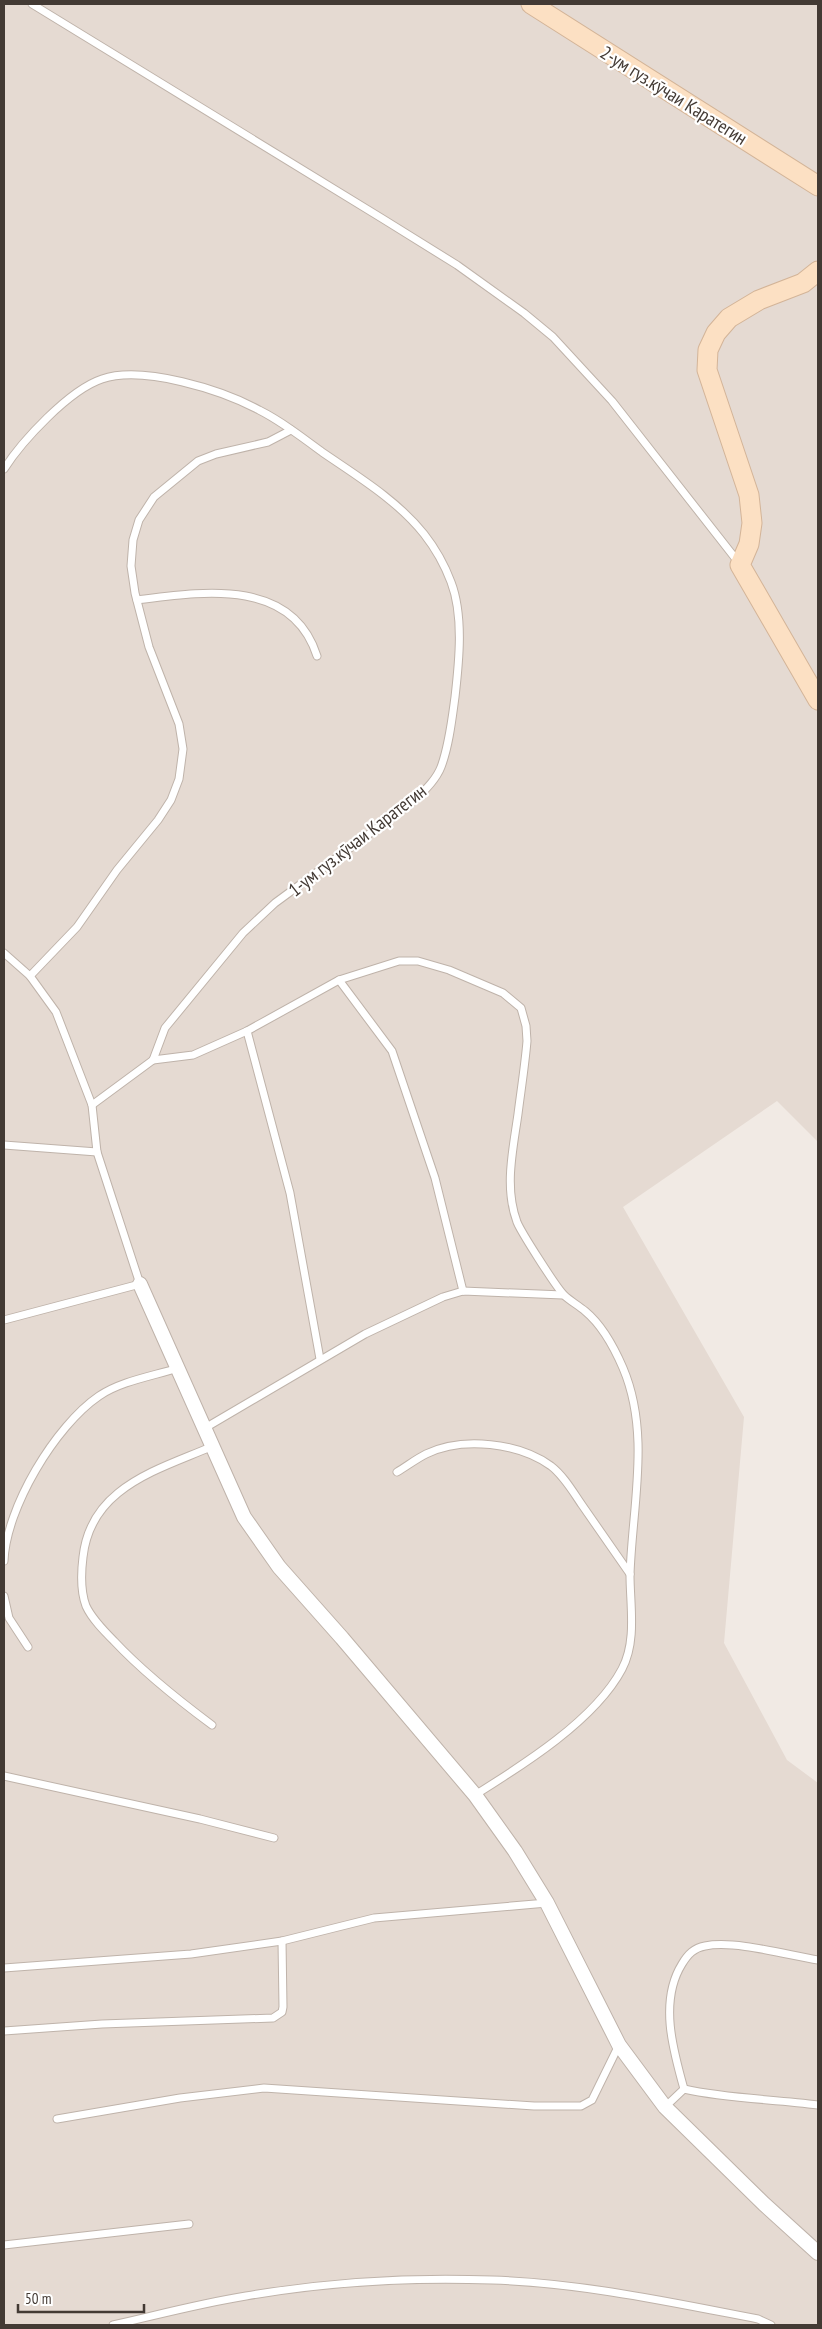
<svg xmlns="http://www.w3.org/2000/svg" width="822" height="2329" font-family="'PT Sans Narrow',sans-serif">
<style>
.residential{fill:#e5dad2}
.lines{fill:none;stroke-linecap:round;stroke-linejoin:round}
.lane-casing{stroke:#bfb3aa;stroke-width:9}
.street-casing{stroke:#bfb3aa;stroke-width:16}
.secondary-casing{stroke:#d3b498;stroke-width:21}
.lane{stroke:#fff;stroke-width:7}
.street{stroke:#fff;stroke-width:14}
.secondary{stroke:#fce0c3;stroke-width:19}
.labels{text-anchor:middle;stroke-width:4.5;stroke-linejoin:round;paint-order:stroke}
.street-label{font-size:19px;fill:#433a34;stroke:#fff}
</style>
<rect width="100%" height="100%" fill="#f1eae4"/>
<path class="residential" d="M 4,4 L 818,4 L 818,1142 L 777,1101 L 623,1207 L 744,1417 L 724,1643 L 787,1760 L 818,1783 L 818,2325 L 4,2325 Z"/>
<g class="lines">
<defs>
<g id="lane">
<path d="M 32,4 L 383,219 L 457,265 L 524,313 L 553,337 L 612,401 L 739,563"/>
<path d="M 4,469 C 22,441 69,390 102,379 C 143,365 222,390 259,410 C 281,421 302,437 322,452 C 357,476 397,500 424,534 C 435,548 445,566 451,582 C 464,616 459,662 455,697 C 452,719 449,746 441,767 C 436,780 424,791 414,801 L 275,903 L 243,933 L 165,1028 L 153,1060 L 92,1105"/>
<path d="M 137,600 C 201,592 292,577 317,656"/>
<path d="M 4,953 L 30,976 L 56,1012 L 92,1105 L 97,1152 L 140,1284 L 4,1320"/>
<path d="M 30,976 L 77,927 L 117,870 L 158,820 L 171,800 L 179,779 L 183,749 L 179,724 L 149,647 L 135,593 L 131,566 L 133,540 L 139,520 L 154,497 L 198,461 L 216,454 L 268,442 L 291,430"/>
<path d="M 339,980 L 392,1051 L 435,1178 L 463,1291"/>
<path d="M 247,1031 L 290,1193 L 320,1359"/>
<path d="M 153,1060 L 193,1055 L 247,1031 L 339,980 L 399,961 L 418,961 L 449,970 L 503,993 L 521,1008 L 526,1026 L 527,1041 C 525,1065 521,1090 518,1114 C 513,1150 504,1187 517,1222 C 521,1232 556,1287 564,1295 C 570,1301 578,1305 585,1311 C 602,1325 614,1347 623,1368 C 651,1434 632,1507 630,1575 C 630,1605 637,1641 622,1669 C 595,1720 523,1765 475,1795"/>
<path d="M 4,1145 L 97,1152"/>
<path d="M 205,1428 L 365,1334 L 443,1297 L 463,1291 L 563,1295"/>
<path d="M 397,1472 C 407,1466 416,1459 426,1454 C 463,1436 519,1443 551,1466 C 564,1476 573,1492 582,1505 C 598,1528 614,1551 630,1574"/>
<path d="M 4,1561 C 6,1508 55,1426 99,1396 C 121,1381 153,1376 178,1368"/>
<path d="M 4,1596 L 9,1618 L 28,1647"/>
<path d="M 212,1725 C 177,1699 144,1673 114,1641 C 104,1631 92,1619 86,1606 C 80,1590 81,1573 83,1557 C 86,1530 97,1510 118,1493 C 145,1471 181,1460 213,1446"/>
<path d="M 4,1776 L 200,1819 L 274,1838"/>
<path d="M 4,1968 L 191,1954 L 282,1941 L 374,1918 L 547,1903"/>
<path d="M 4,2031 L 102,2024 L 273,2018 L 282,2012 L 283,2007 L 282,1941"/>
<path d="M 684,2089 C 673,2050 659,2001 682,1964 C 688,1954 694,1948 705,1946 C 735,1940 787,1955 818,1960"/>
<path d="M 665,2107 L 684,2089 C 728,2099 774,2099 818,2105"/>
<path d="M 57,2119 L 180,2098 L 264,2088 L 534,2106 L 581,2106 L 592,2100 L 619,2045"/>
<path d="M 4,2245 L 189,2224"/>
<path d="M 113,2325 C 157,2315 202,2303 246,2296 C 327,2282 411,2277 492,2280 C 582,2283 670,2302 758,2319 L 771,2325"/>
</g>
<path id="street" d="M 140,1284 L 244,1517 L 279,1567 L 342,1638 L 475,1795 L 515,1851 L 547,1903 L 619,2045 L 665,2107 L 764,2204 L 818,2253"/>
<g id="secondary">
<path d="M 531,4 L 818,186"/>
<path d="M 818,271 L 803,283 L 759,300 L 729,318 L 716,333 L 708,350 L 707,370 L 749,495 L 752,523 L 749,544 L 740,565 L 818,700"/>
</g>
</defs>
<use href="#lane" class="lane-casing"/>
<use href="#street" class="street-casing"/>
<use href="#secondary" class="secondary-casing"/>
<use href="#lane" class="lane"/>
<use href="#street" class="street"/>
<use href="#secondary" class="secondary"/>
</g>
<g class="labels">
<g class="street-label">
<text transform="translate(674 95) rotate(32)" y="7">2-ум гуз.кӯчаи Каратегин</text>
<text transform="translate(357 840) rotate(-38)" y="7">1-ум гуз.кӯчаи Каратегин</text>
</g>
</g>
<rect width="822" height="2329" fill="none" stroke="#433a34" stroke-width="10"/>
<path d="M18 2304v8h126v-8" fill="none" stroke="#433a34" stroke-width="2.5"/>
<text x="25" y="2304" font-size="15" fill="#433a34" stroke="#ffffff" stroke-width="4" paint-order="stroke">50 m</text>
</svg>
